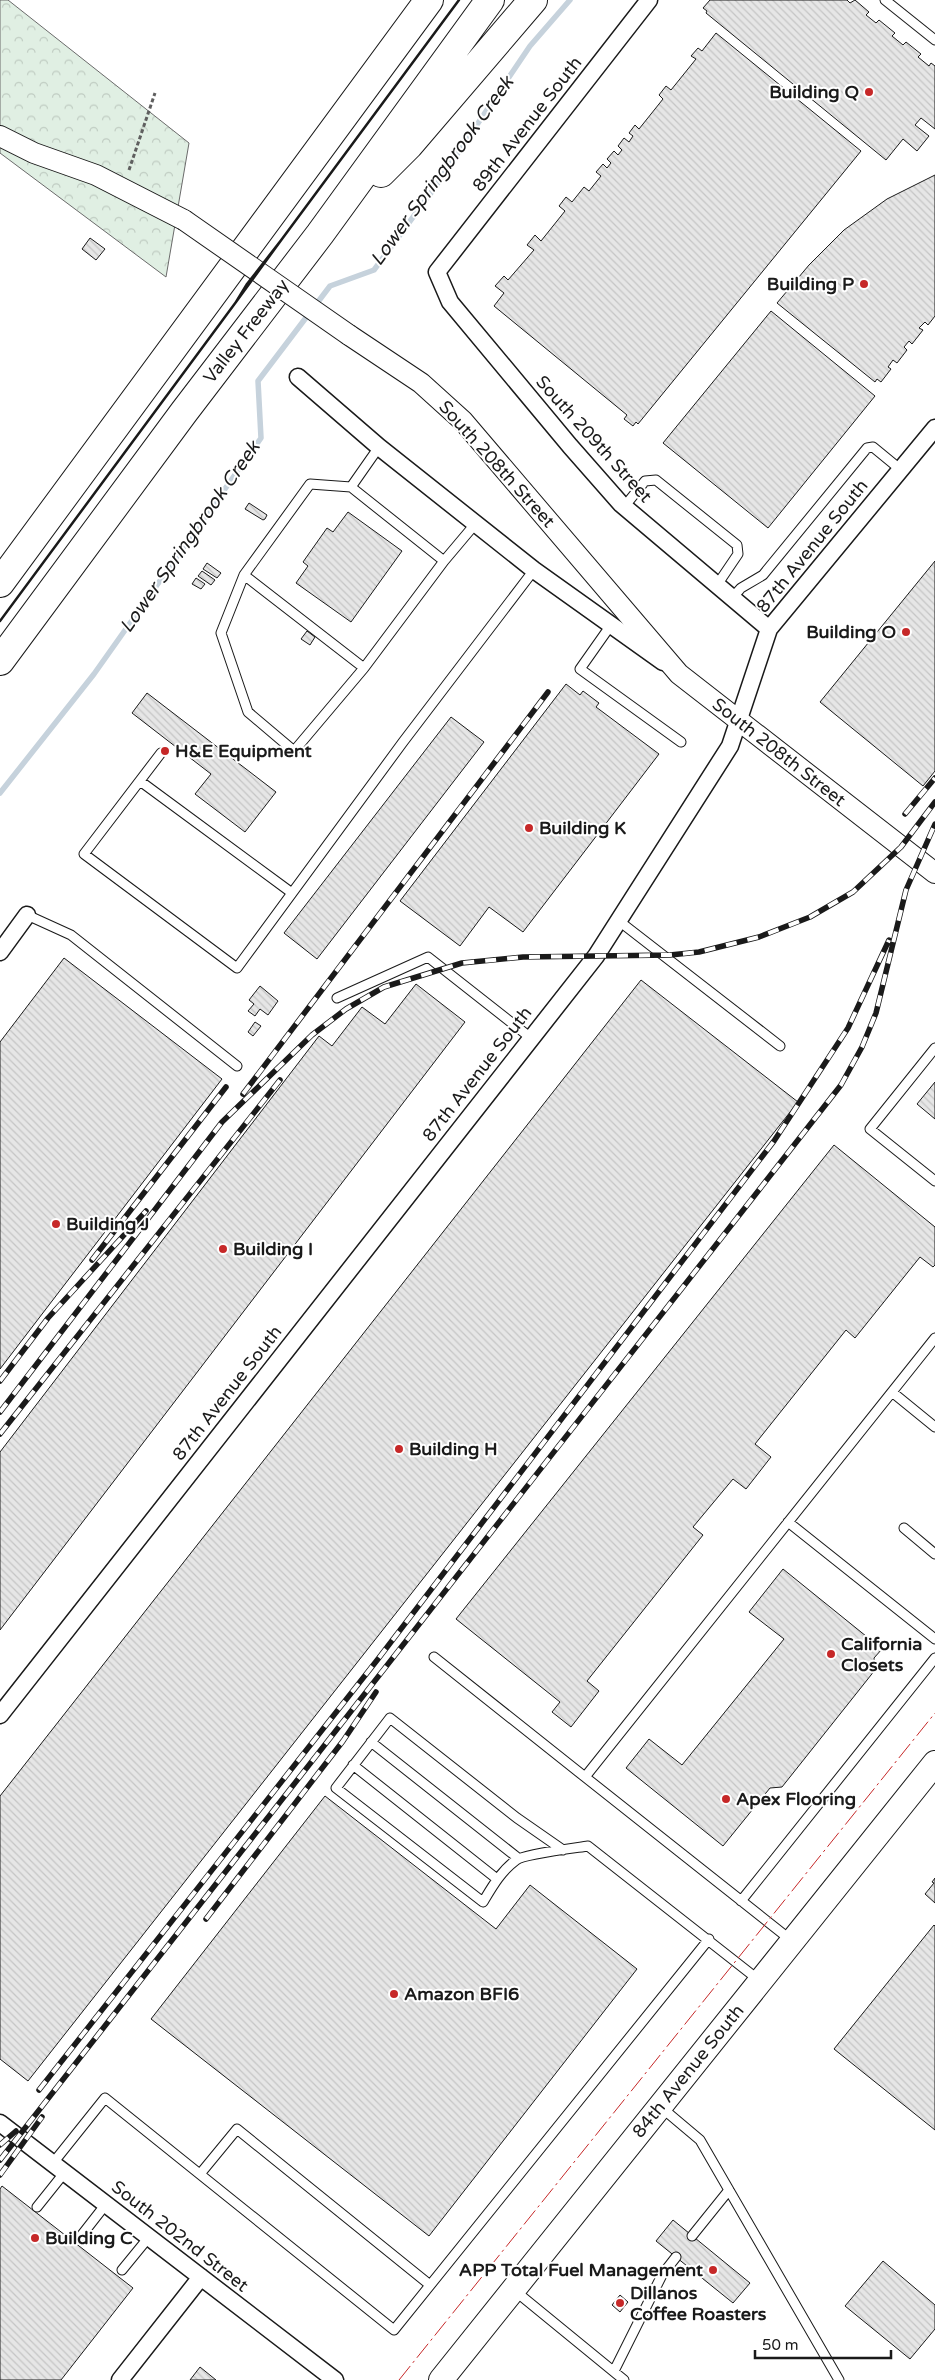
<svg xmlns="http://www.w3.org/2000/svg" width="935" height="2380" font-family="'Varela Round',sans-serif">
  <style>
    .forest { fill: url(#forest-crowns); stroke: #6a6a6a }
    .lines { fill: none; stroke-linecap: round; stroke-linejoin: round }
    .stream { stroke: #c6d2dc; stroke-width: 5.5 }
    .building { fill: url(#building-back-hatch); stroke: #1a1a1a }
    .service-casing { stroke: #1a1a1a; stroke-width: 11 }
    .minor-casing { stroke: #1a1a1a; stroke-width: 19 }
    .tertiary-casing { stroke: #1a1a1a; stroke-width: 22 }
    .secondary-casing { stroke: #1a1a1a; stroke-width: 26 }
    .motorway-casing { stroke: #1a1a1a; stroke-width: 30 }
    .path { stroke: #5f5f5f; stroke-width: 3; stroke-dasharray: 4 2.5; stroke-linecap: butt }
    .service { stroke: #fff; stroke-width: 9 }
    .minor { stroke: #fff; stroke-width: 16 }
    .tertiary { stroke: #fff; stroke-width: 20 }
    .secondary { stroke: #fff; stroke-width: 24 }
    .motorway { stroke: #fff; stroke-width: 28 }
    .rail-casing { stroke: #1a1a1a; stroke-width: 5.5 }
    .rail { stroke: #fff; stroke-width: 4; stroke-dasharray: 11; stroke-linecap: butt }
    .tertiary-bridge-casing { stroke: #1a1a1a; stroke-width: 22; stroke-linecap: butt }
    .tertiary-bridge { stroke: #fff; stroke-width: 20 }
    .wall { stroke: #1a1a1a; stroke-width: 2.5 }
    .power { stroke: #c62828; stroke-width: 1; stroke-dasharray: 18 4 2.5 4; stroke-linecap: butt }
    .poi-dot { fill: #c62828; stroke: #fff; stroke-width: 2 }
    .labels { text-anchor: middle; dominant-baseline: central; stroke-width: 4; stroke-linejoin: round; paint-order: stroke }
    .poi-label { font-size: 18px; font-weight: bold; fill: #1a1a1a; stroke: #fff; text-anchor: start }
    .street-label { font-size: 18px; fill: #1a1a1a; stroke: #fff }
    .water-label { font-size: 19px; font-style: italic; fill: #1a1a1a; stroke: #fff }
  </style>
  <defs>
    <pattern id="forest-crowns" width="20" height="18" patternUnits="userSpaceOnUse" patternTransform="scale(1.25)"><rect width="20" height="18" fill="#e0efe3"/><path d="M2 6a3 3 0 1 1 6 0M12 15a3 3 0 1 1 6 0" fill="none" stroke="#c0ccc2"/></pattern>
    <pattern id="building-back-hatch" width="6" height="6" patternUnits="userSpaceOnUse" patternTransform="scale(1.25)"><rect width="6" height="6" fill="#e6e6e6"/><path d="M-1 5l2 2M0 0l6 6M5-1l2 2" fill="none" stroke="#c5c5c5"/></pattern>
  </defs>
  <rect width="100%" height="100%" fill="#fff"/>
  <path class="forest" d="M0 0H8L189 143 166 277 0 153Z"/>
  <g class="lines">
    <path class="stream" d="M0 793 94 674 261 438 258 381 330 286 374 270 433 190 530 46 570 0"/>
  </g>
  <path class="building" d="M710 0H847L850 3 855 0 869 12 866 15 876 23 879 20 895 33 892 36 903 45 906 42 921 54 918 57 929 66 931 63 935 66V129L921 118 915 125 929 136 917 151 903 139 886 160 706 13 707 11 703 8Z
    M716 33 861 151 638 424 636 422 633 426 624 419 627 415 494 306 504 293 495 286 504 276 508 280 534 250 527 245 535 235 541 241 565 211 559 206 566 197 572 202 584 187 589 191 601 176 596 172 603 164 607 168 611 163 607 159 614 151 618 155 622 150 618 146 624 138 629 142 633 136 629 133 635 125 639 129 663 99 659 95 666 86 671 90 696 59 691 56 698 48 702 51Z
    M935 175V316L928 325 925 322 919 328 923 330 912 344 909 341 904 347 907 350 897 363 893 360 888 367 891 369 881 382 877 379 875 382 777 303 809 265 844 230 887 199Z
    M90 238 105 249 96 260 82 249Z
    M771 311 875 396 768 528 663 443Z
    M249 503 267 515 265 519 263 520 245 509Z
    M348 512 402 551 351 622 296 583 308 566 303 562 327 528 333 532Z
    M935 561V771L923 786 820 702Z
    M207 563 221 573 217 578 203 569Z
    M202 571 215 580 211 585 198 576Z
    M196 578 205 584 201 589 192 584Z
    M307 631 315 637 310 645 301 639Z
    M566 684 580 695 583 691 599 703 596 707 659 754 523 932 489 907 460 946 400 901Z
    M147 693 276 792 245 832 195 794 211 774 132 713Z
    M451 717 484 742 317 959 284 933Z
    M64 958 222 1079 0 1369V1042Z
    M641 980 798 1102 28 2081 0 2059V1796Z
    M416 984 465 1022 0 1630V1452L319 1036 332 1046 362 1007 385 1024Z
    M260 986 278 1001 268 1015 260 1009 255 1016 248 1011 254 1004 249 1000Z
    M255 1022 261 1026 253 1036 248 1032Z
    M935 1082V1119L917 1104Z
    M834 1145 935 1227V1265L933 1267 920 1257 855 1338 846 1330 755 1444 771 1457 746 1489 733 1479 693 1527 703 1535 587 1681 599 1691 571 1727 552 1712 560 1702 456 1619Z
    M783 1569 882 1649 874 1658 875 1670 782 1787 770 1788 723 1846 626 1768 649 1739 682 1765 784 1639 749 1612Z
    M325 1796 496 1929 530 1885 637 1969 429 2236 151 2019Z
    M935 1878V1903L925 1894 934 1883 932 1882Z
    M934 1925 935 1926V2130L834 2049Z
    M2 2186 133 2288 61 2380H0V2189Z
    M673 2220 750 2283 733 2303 656 2241Z
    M883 2261 935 2305V2329L910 2359 845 2306Z
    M620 2295 628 2302 620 2312 612 2305Z
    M200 2367 216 2380H190Z"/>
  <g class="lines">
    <g class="service-casing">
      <path id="service" d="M885 0 935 40
        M379 447 351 487 444 561 476 523
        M351 487 310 484 244 575 364 668 444 561
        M624 507 645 481 656 480 737 545 738 554 717 585
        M244 575 221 633 248 712 294 751 364 668
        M732 598 741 588 763 575 867 448 873 447 901 470
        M611 625 580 669 681 742
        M161 753 84 854 237 968 403 742 534 570
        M140 781 292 893
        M27 915 71 935 237 1066
        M619 921 780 1046
        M337 998 428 957 531 1038
        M935 1048 870 1129 935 1181
        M892 1392 935 1427
        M788 1522 935 1639
        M904 1528 935 1554
        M434 1657 585 1777
        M371 1742 518 1858
        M353 1765 497 1879
        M563 1850 517 1818 390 1718 336 1788 483 1902C492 1887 501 1871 516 1860 524 1854 575 1848 588 1846L760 1981
        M741 1901 935 1658
        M792 1941 585 1777 935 1338
        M662 2108 700 2140 839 2380
        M53 2163 105 2098 394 2330 709 1939
        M200 2174 237 2129 430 2285
        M37 2207 65 2172
        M81 2236 106 2204
        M692 2236 729 2190
        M122 2270 149 2237
        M514 2290 624 2380
        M614 2371 662 2275 676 2257"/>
    </g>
    <g class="minor-casing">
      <path id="minor" d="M649 0 437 272 450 302 570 446 621 504 769 629
        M298 377 379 447 534 570 663 662
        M0 952 27 915
        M0 1715 596 956 730 746 769 629 935 428
        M0 2123 335 2380
        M120 2380 201 2277"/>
    </g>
    <g class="tertiary-casing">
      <path id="tertiary" d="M0 136 34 153 96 175 184 220
        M349 335 421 383 463 421 679 674 935 873"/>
    </g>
    <g class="secondary-casing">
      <path id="secondary" d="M441 2380 935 1763"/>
    </g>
    <g class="motorway-casing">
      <path id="motorway" d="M381 173 409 145 533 0
        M0 583 429 0
        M0 661 184 412 320 234 490 0"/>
    </g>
    <path class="path" d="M129 170 155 93"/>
    <use href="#service" class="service"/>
    <use href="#minor" class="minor"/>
    <use href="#tertiary" class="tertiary"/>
    <use href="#secondary" class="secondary"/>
    <use href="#motorway" class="motorway"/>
    <g class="rail-casing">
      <path id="rail" d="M905 814 935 778
        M243 1094 548 692
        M92 1260 226 1087
        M0 1381 48 1318 146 1211
        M0 1412 222 1122 312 1035 346 1009 384 987 462 963 523 957 670 955 699 952 759 937 810 917 853 892 901 847 935 802
        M0 1434 280 1080
        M206 1919 343 1741 376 1692
        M39 2090 378 1659 774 1141 848 1028 889 940
        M0 2145 16 2131
        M0 2160 841 1085 862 1047 876 1013 906 890 935 824
        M0 2175 42 2117"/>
    </g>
    <use href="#rail" class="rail"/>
    <g class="tertiary-bridge-casing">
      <path id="tertiary-bridge" d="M184 220 349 335"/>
    </g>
    <use href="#tertiary-bridge" class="tertiary-bridge"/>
    <path class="wall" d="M282 239 459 0
      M282 239 236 302 247 284Z
      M0 621 236 302"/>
    <path class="power" d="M399 2380 935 1713"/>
  </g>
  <g class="poi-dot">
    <circle cx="869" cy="92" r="5"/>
    <circle cx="864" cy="284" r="5"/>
    <circle cx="906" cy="632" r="5"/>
    <circle cx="165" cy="751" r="5"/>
    <circle cx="529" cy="828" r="5"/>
    <circle cx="56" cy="1224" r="5"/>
    <circle cx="223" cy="1249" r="5"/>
    <circle cx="399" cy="1449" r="5"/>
    <circle cx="831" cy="1654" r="5"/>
    <circle cx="726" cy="1799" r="5"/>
    <circle cx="394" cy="1994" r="5"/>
    <circle cx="35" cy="2238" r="5"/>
    <circle cx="713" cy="2270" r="5"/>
    <circle cx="620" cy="2303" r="5"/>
  </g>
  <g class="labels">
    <g class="poi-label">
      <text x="859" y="92" text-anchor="end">Building Q</text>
      <text x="854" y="284" text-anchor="end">Building P</text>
      <text x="896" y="632" text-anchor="end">Building O</text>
      <text x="175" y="751">H&amp;E Equipment</text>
      <text x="539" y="828">Building K</text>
      <text x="66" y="1224">Building J</text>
      <text x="233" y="1249">Building I</text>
      <text x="409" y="1449">Building H</text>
      <text x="841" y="1644">California<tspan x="841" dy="21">Closets</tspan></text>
      <text x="736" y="1799">Apex Flooring</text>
      <text x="404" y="1994">Amazon BFI6</text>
      <text x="45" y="2238">Building C</text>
      <text x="703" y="2270" text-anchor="end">APP Total Fuel Management</text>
      <text x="630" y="2293">Dillanos<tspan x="630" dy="21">Coffee Roasters</tspan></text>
    </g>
    <g class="street-label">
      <text transform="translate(527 124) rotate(-52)">89th Avenue South</text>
      <text transform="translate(246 331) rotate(-52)">Valley Freeway</text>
      <text transform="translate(594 439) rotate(48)">South 209th Street</text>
      <text transform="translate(497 464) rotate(48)">South 208th Street</text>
      <text transform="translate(812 546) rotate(-51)">87th Avenue South</text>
      <text transform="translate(779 752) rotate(38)">South 208th Street</text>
      <text transform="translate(477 1074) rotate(-52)">87th Avenue South</text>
      <text transform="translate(227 1393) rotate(-52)">87th Avenue South</text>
      <text transform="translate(688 2071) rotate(-51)">84th Avenue South</text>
      <text transform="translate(180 2236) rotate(38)">South 202nd Street</text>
    </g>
    <g class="water-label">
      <text transform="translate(442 171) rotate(-54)">Lower Springbrook Creek</text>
      <text transform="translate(190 537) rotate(-55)">Lower Springbrook Creek</text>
    </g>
  </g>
  <path d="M755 2350v8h136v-8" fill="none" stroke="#1a1a1a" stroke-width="2.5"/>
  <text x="762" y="2350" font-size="15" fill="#1a1a1a" stroke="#ffffff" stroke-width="4" paint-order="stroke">50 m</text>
</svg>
